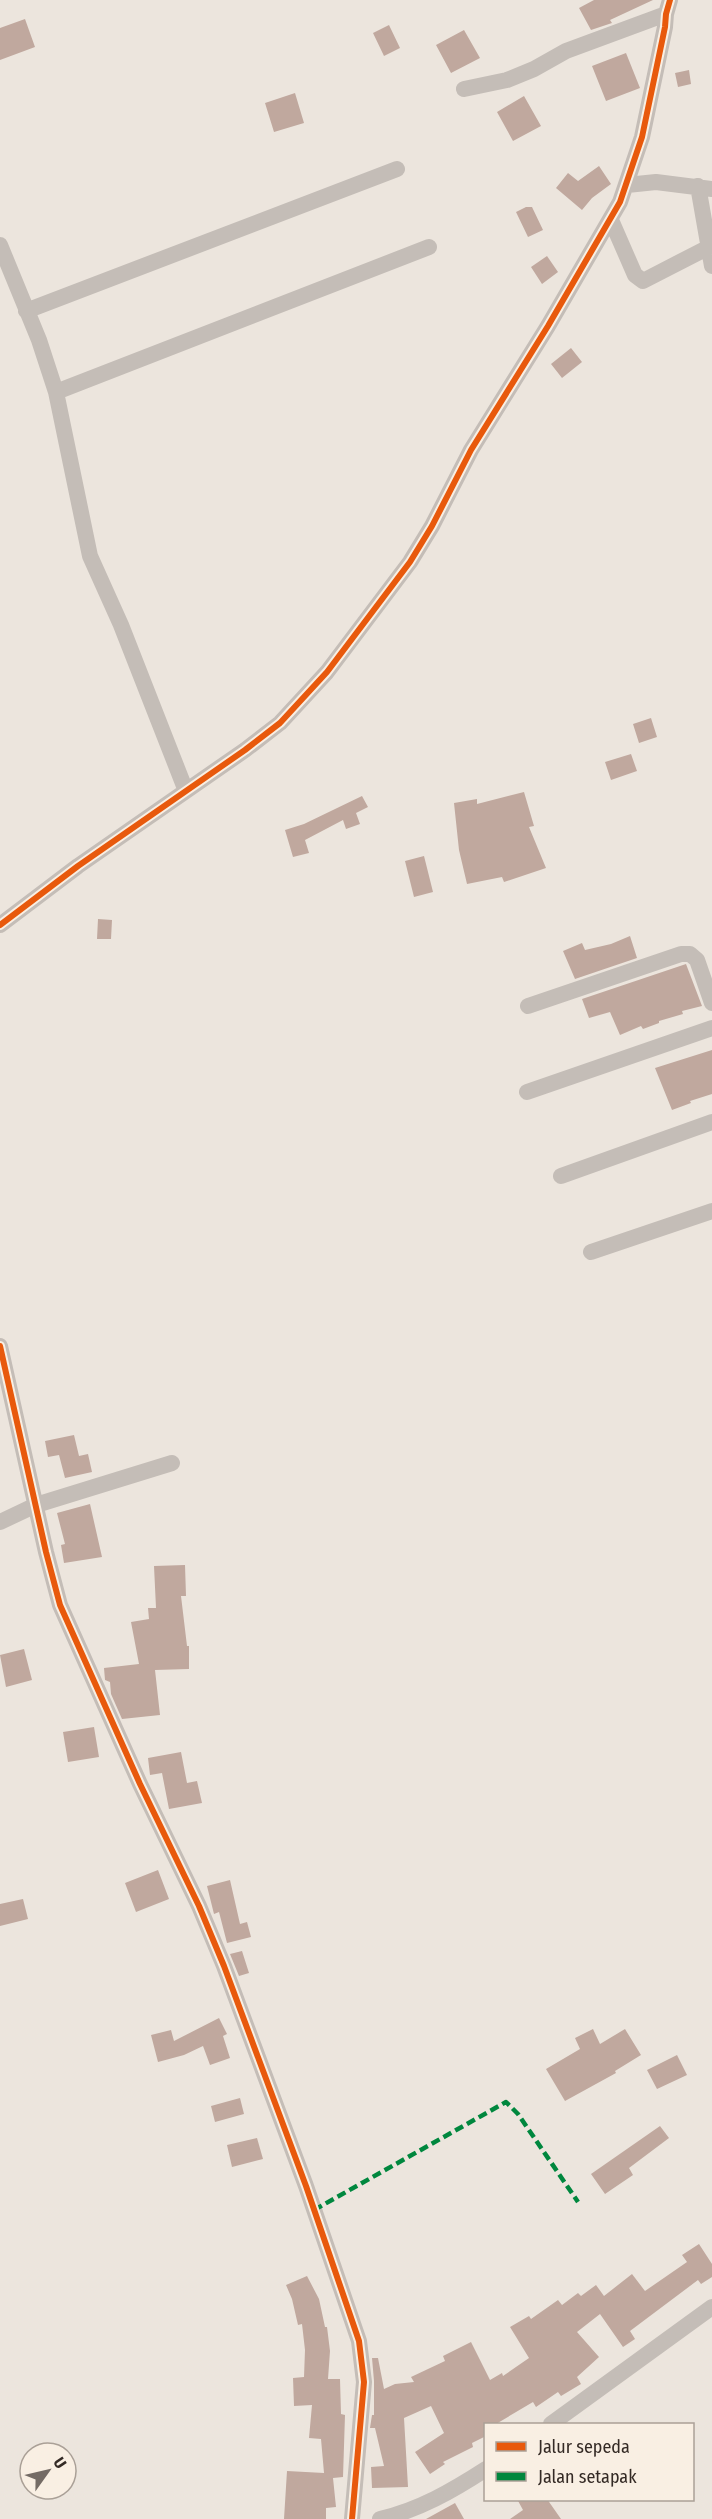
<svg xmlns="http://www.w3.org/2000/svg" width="712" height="2519" font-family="'Fira Sans Condensed',sans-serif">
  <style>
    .building { fill: #c0a89e }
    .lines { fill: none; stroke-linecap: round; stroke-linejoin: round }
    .minor { stroke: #c4bdb7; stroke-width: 16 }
    .quiet { stroke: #00873e; stroke-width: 4.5; stroke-dasharray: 9 4.5; stroke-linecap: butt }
    .cycleway-casing { stroke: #f9efe3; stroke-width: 10 }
    .cycleway { stroke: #e8590c; stroke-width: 6 }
  </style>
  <rect width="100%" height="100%" fill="#ece5dd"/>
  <path class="building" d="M594 0H653L610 20 612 23 591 30 579 8Z
    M25 19 35 47 0 60V28Z
    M389 25 400 48 384 56 373 33Z
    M464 30 480 58 451 73 436 45Z
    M626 53 640 88 606 101 592 66Z
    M689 70 691 84 678 87 675 73Z
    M295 93 304 123 274 132 265 103Z
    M524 96 541 126 513 141 497 112Z
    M599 166 611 184 592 198 582 210 556 188 568 173 578 181Z
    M526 207H532L543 230 528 237 516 212Z
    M547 256 558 272 542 284 531 267Z
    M571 348 582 362 562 378 551 364Z
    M651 718 657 737 639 743 633 724Z
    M631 754 637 771 611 780 605 762Z
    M524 792 534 826 529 827 546 868 504 882 502 877 467 884 459 850 454 803 477 799V804Z
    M362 796 368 807 356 813 360 824 346 829 343 820 305 840 309 853 293 857 285 830 304 824Z
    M424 856 433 892 414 897 405 861Z
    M98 919 112 920 111 939H97Z
    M630 936 637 958 575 979 563 951 582 943 585 950 611 944Z
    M686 964 702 1006 682 1011 683 1014 659 1021V1023L643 1029 641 1026 620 1035 610 1012 589 1018 582 999Z
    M712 1050V1094L690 1101 691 1103 672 1110 655 1068Z
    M74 1435 79 1456 88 1454 92 1472 65 1478 59 1455 48 1457 45 1441Z
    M90 1504 102 1557 64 1563 61 1545 65 1544 57 1513Z
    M185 1565 186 1596H181L187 1646H189V1669L155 1670 160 1715 122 1719 111 1694 110 1682 105 1680 104 1668 139 1664 131 1622 149 1619 148 1608H156L154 1566Z
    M24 1649 32 1680 6 1687 0 1655Z
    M94 1727 99 1757 68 1762 63 1732Z
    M181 1752 187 1783 197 1781 202 1803 169 1809 162 1773 150 1775 148 1758Z
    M158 1870 169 1899 136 1912 125 1883Z
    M230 1880 240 1924 247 1922 251 1937 227 1943 219 1912 214 1914 207 1886Z
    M23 1899 28 1919 0 1926V1904Z
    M242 1951 249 1973 239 1976 230 1954Z
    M219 2018 227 2034 223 2036 230 2058 210 2065 203 2046 184 2055 158 2062 151 2035 171 2030 174 2041Z
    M593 2029 600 2044 625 2029 641 2055 615 2071 616 2073 565 2101 546 2069 580 2049 575 2038Z
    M677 2055 687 2075 657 2089 647 2070Z
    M240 2098 244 2114 215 2122 211 2106Z
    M660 2126 669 2138 629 2168 633 2175 605 2194 591 2174Z
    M257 2138 263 2159 232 2167 227 2145Z
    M699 2244 712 2264V2277L701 2284 698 2280 630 2331 635 2339 623 2347 600 2314 577 2332 599 2357 577 2377 581 2384 561 2396 558 2392 536 2407 533 2402 496 2424H486V2436L472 2443 473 2447 443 2462 445 2464 430 2474 415 2452 444 2433 431 2406 404 2418 408 2487 372 2488 371 2467 384 2466 375 2428H370L372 2415H374V2381L372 2358H378L384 2389 395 2384 414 2382 411 2377 445 2361 443 2356 471 2342 490 2380 502 2373 503 2376 529 2358 510 2327 529 2316 531 2319 558 2300 562 2305 578 2293 581 2296 596 2285 604 2296 632 2274 645 2291 687 2262 682 2255Z
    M307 2276 319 2299 325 2327H327L330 2351 328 2379H340L341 2414 345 2415 343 2477 333 2478 336 2507 326 2508V2519H284L287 2471 324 2473 321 2439 309 2438 312 2405 294 2406 293 2378 304 2377 305 2350 302 2324 298 2325 292 2299 286 2285Z
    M517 2499H547L561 2519H510L523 2510Z
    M455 2503 464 2519H426Z"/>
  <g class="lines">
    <path class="minor" d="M464 89 507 80 534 69 566 51 666 14
      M627 185 656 182 712 189
      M698 186 712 266
      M611 220 635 275 643 281 709 247
      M0 245 39 340 56 392 90 556 121 625 186 791
      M26 311 397 169
      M56 392 429 247
      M0 925 78 866 245 750 280 723 327 672 410 562 432 526 471 450 548 326 620 202 642 137 665 27 666 14 670 0
      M528 1006 681 954H690L697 960 712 1003
      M527 1092 712 1028
      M561 1176 712 1122
      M591 1252 712 1211
      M0 1346 46 1552 60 1605 140 1784 199 1906 224 1966 306 2186 359 2341 364 2382 352 2519
      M0 1522 36 1505 172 1463
      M551 2424 712 2307
      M380 2519C419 2510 452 2491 486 2469"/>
    <path class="quiet" d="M314 2210 506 2102 518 2114 578 2202"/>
    <g class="cycleway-casing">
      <path id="cycleway" d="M0 925 78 866 245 750 280 723 327 672 410 562 432 526 471 450 548 326 620 202 642 137 665 27 666 14 670 0
        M0 1346 46 1552 60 1605 140 1784 199 1906 224 1966 306 2186 359 2341 364 2382 352 2519"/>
    </g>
    <use href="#cycleway" class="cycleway"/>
  </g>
  <rect x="484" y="2423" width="210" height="78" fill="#f9efe3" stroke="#aaa097" stroke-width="1.5"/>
  <rect x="496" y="2442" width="30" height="9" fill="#e8590c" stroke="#aaa097" stroke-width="1.5"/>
  <text x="538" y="2453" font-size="18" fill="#342a25">Jalur sepeda</text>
  <rect x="496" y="2472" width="30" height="9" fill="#00873e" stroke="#aaa097" stroke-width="1.5"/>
  <text x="538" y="2483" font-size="18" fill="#342a25">Jalan setapak</text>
  <g transform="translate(48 2471) rotate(56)"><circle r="28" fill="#f9efe3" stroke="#aaa097" stroke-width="1.5"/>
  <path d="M0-4.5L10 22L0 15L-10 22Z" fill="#746b65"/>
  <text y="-9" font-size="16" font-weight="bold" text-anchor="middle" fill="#342a25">U</text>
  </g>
</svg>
